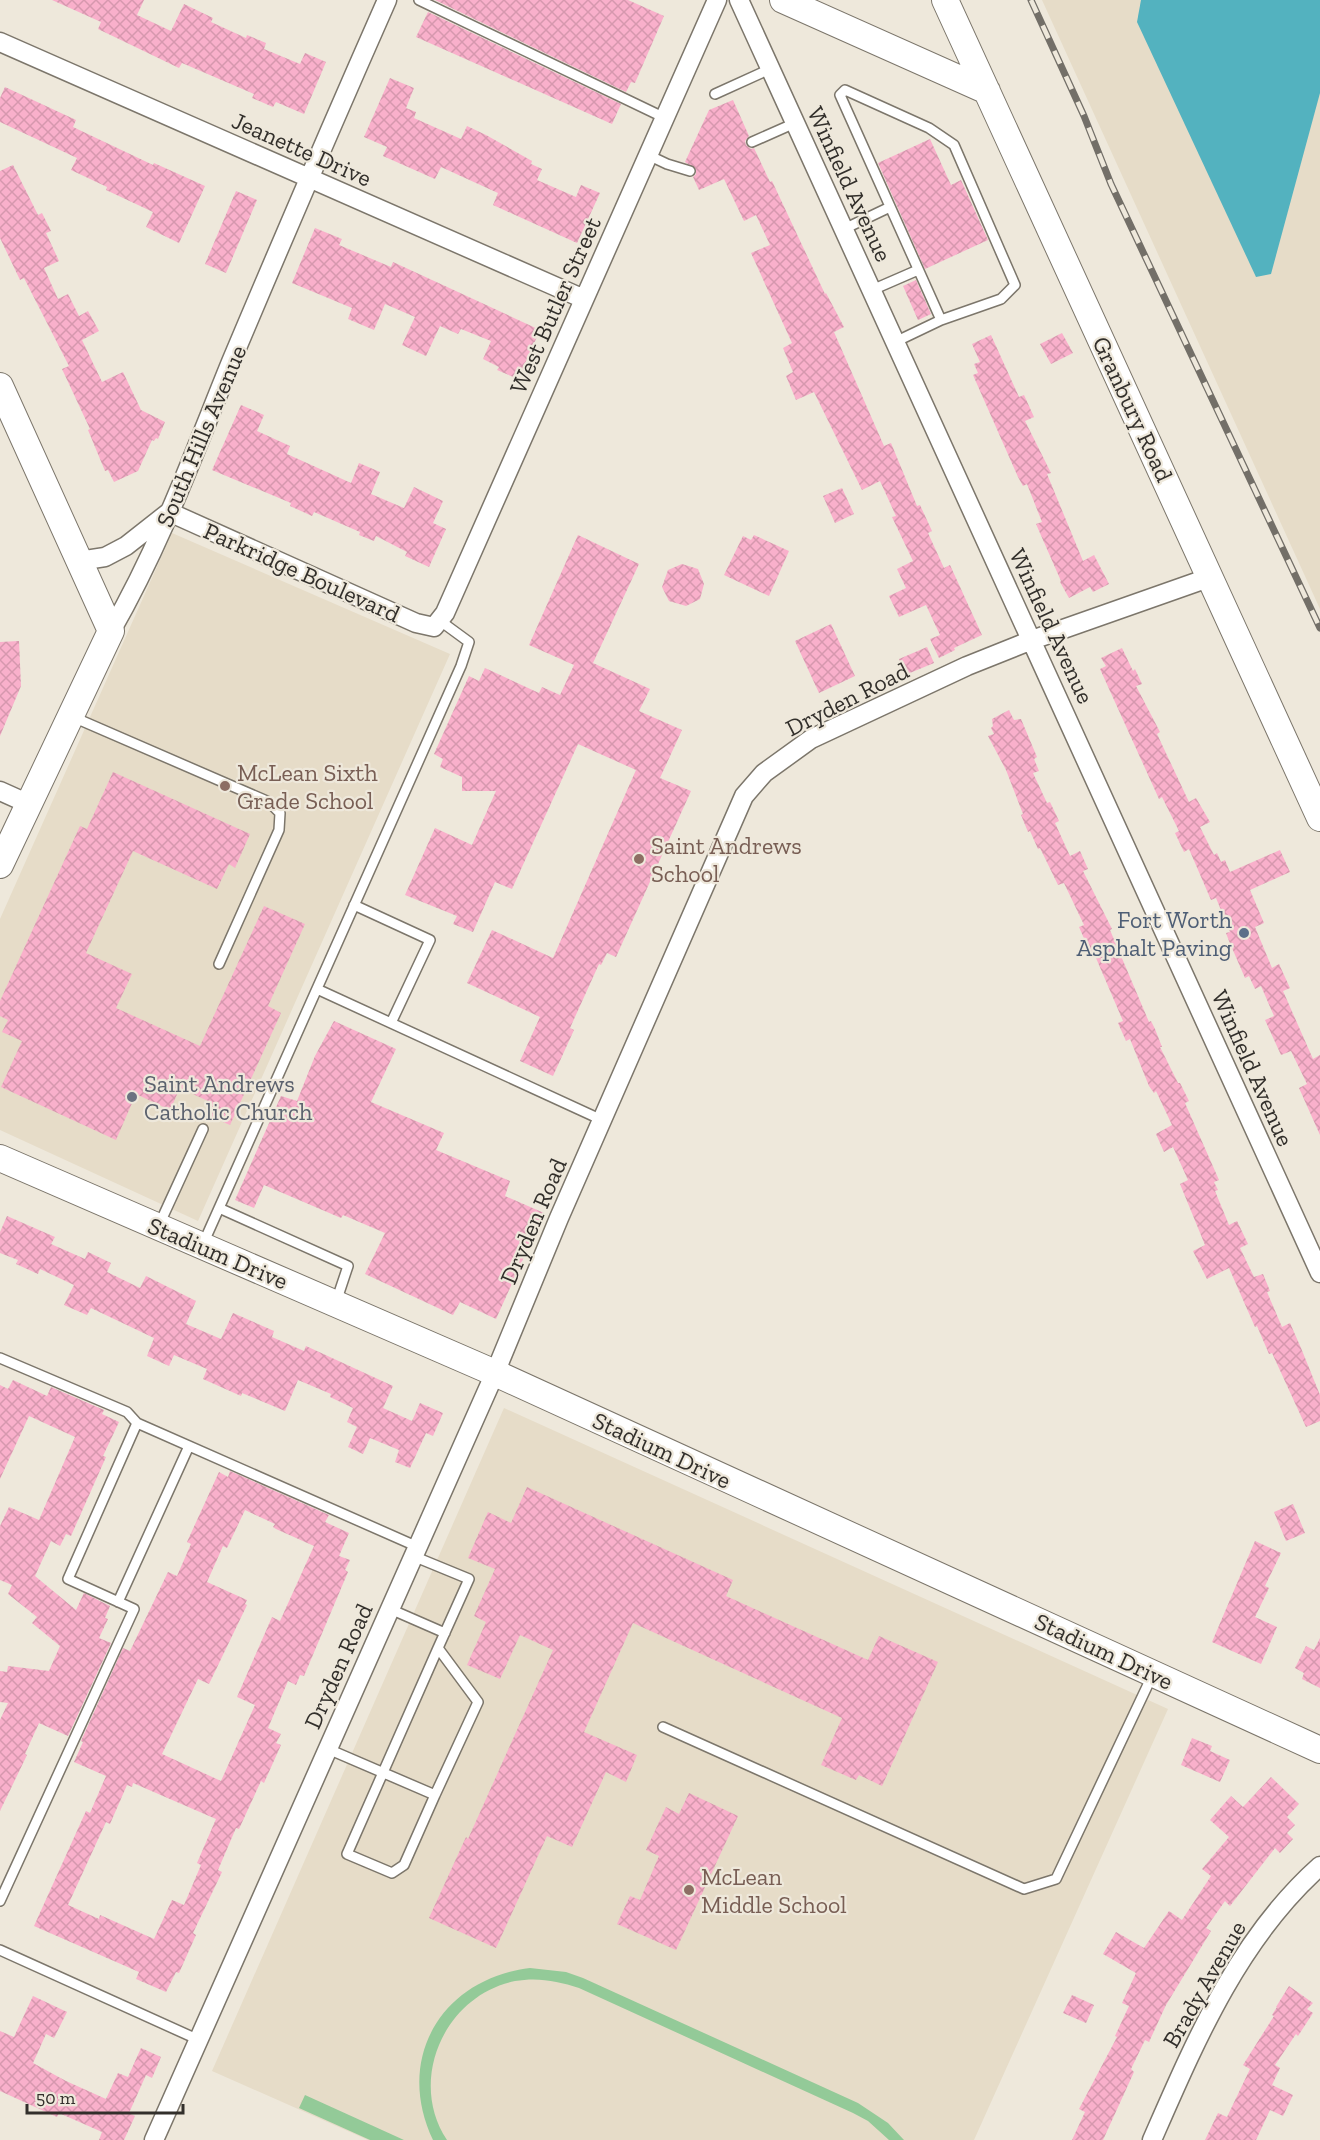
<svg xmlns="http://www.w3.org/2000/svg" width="1320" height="2140" font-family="'Zilla Slab',serif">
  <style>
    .built { fill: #e6dcc8 }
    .pitch { fill: #93ca98 }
    .water { fill: #53b2bf }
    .building { fill: url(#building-cross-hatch); fill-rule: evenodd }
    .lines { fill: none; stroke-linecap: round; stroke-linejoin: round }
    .lane-casing { stroke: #7c766b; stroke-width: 12 }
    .street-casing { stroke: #7c766b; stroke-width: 21 }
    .secondary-casing { stroke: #7c766b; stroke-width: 28 }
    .lane { stroke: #fff; stroke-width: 9 }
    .street { stroke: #fff; stroke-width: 18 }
    .secondary { stroke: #fff; stroke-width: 26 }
    .rail-casing { stroke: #736f68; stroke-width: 7 }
    .rail { stroke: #eee8db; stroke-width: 4.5; stroke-dasharray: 14; stroke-linecap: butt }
    .education-dot { fill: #8d6e63; stroke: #eee8db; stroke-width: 2 }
    .service-dot { fill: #5c6f8a; stroke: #eee8db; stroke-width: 2 }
    .worship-dot { fill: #6b7280; stroke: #eee8db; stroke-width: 2 }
    .labels { text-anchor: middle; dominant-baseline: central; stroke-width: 4.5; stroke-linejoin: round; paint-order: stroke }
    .street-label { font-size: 24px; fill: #322f2b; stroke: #eee8db }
    .education-label { font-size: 24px; fill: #785e54; stroke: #eee8db; text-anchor: start }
    .service-label { font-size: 24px; fill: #4e5e75; stroke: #eee8db; text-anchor: end }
    .worship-label { font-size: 24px; fill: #5b616d; stroke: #eee8db; text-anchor: start }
  </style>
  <defs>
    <pattern id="building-cross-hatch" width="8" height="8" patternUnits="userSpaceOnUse" patternTransform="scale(1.5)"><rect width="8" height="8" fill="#f9b0cb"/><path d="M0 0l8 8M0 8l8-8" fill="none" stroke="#d698ae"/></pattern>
  </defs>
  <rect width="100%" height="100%" fill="#eee8db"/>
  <path class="built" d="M1042 0H1320V609Z
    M172 533 450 654 198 1221 0 1130V919Z
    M504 1408 1168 1709 974 2140H368L212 2071Z"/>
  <path class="pitch" d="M530 1968 566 1972 583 1978 858 2103 888 2123 904 2140H889L868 2121 853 2113 579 1988C558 1981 538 1977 515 1981 445 1995 407 2080 447 2140H433C394 2058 442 1979 530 1968Z
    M305 2095 404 2140H370L299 2108Z"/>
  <path class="water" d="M1141 0H1320V93L1271 274 1256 277 1137 22Z"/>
  <path class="building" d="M52 0H144L137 15 171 31 184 4 213 18 211 22 246 38 247 35 266 43 264 49 300 64 305 53 326 62 304 114 276 102 273 107 252 98 254 94 182 63 179 68 98 29 101 22Z
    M435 0H628L664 16 635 83 631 82 626 92Z
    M428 12 621 104 612 124 416 37Z
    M390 78 414 88 406 108 416 112 414 118 461 139 467 126 486 135 532 161 531 164 542 169 537 180 576 197 581 185 600 193 577 243 493 205 498 193 476 183 441 167 435 179 383 156 387 147 364 137Z
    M5 87 76 120 73 127 153 165 154 163 205 186 179 243 146 227 153 212 106 190 107 187 71 170 77 158 0 122V98Z
    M733 100 749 136 745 141 746 145 751 149 754 148 770 182 772 181 825 294 826 293 844 327 834 332 884 446 891 443 917 506 920 505 932 531 928 533 944 568 950 565 982 635 954 648 955 650 939 658 930 639 940 635 926 605 899 617 889 596 906 588 897 569 913 561 892 517 896 516 880 481 862 490 814 392 796 400 786 376 793 372 783 348 792 343 751 253 770 245 756 215 744 221 724 179 699 190 693 177 696 174V169L685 162 709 110Z
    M930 139 951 185 961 180 988 240 925 269 878 163Z
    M13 165 38 215 42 213 51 231 46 233 59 261 44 268 58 299 68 294 79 316 88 311 99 331 82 340 102 382 123 372 141 410 165 422 158 439 156 438 154 441 152 440 138 471 114 482 108 470 105 471 88 430 90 429 62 369 69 366 24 278 20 280 0 238V171Z
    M236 191 257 200 226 273 205 264Z
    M315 228 342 239 339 245 391 267 393 262 540 330 518 379 497 370 499 367 483 359 491 341 461 329 458 334 440 326 426 356 402 345 415 317 385 304 374 330 348 319 352 308 292 283Z
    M916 280 931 314 918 320 903 286Z
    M1062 333 1073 353 1051 364 1040 344Z
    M991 335 1019 397 1024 395 1034 417 1025 421 1051 473 1047 474 1083 561 1094 555 1109 584 1093 592 1090 587 1069 598 1060 582 1061 581 1036 524 1042 522 1027 484 1023 486 1018 477 973 375 978 373 974 364 980 362 972 344Z
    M241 405 264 415 257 431 290 446 287 454 351 483 359 463 380 472 371 494 404 508 414 487 443 501 433 523 446 529 429 567 405 556 407 552 376 536 374 541 359 535 360 532 314 512 312 516 290 506 291 503 212 470Z
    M842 488 854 514 835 523 823 496Z
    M578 535 639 564 593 663 650 689 639 711 682 730 660 778 691 791 616 957 607 953 601 965 599 964 570 1028 574 1030 553 1076 520 1061 540 1017 467 983 492 930 553 958 636 770 578 744 512 889 495 882 473 932 453 924 457 916 405 895 435 828 472 845 496 791H462V777L440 767 443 759 434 754 469 676 479 681 485 668 539 693 542 687 560 695 574 665 529 645Z
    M754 535 789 551 769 596 724 575 743 536 751 540Z
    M682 564 698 569 704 584 700 599 686 606 669 601 662 587 668 570Z
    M831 624 855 676 819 693 795 641Z
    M19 641 21 686 0 736V642Z
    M927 647 934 663 905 675 899 659Z
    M1122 648 1133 671 1135 669 1142 684 1136 686 1160 732 1157 734 1189 802 1196 798 1210 822 1200 827 1214 855 1217 853 1221 862 1225 860 1230 872 1280 850 1290 872 1250 890 1264 923 1255 927 1272 968 1279 964 1290 988 1283 991 1313 1059 1320 1055V1135L1299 1088 1307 1084 1291 1051 1281 1055 1265 1020 1274 1016 1261 986 1255 989 1249 976 1245 978 1229 941 1226 933 1230 932 1216 898 1211 900 1189 849 1184 852 1175 833 1179 831 1162 797 1159 799 1100 669 1106 666 1101 658Z
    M1009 710 1014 720 1021 719 1037 757 1034 759 1039 771 1033 773 1047 803 1050 802 1059 821 1055 823 1070 856 1080 851 1088 869 1083 871 1112 929 1110 930 1149 1022 1151 1021 1155 1029 1162 1047H1160L1178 1083H1180L1189 1101 1185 1103 1219 1180 1214 1182 1218 1190 1215 1191 1229 1225 1237 1221 1248 1244 1240 1248 1254 1277 1263 1274 1270 1291 1267 1292 1282 1327 1290 1323 1301 1348 1320 1395V1421L1306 1427 1272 1353 1269 1354 1257 1326 1255 1327 1229 1268 1207 1279 1193 1251 1205 1245 1180 1184 1188 1180 1173 1147 1164 1152 1156 1134 1172 1125 1156 1091 1154 1093 1149 1086 1130 1039 1126 1041 1118 1023 1123 1021 1093 951 1090 952 1079 927 1084 925 1064 883 1058 885 1040 848 1038 849 1030 831 1028 832 1021 815 1023 814 1006 770 988 736 994 734 991 728 993 726 992 719Z
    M113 772 250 834 235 868 229 864 217 889 133 851 86 953 132 974 116 1008 200 1046 264 906 305 924 268 1006 281 1013 230 1125 204 1114 210 1102 180 1088 170 1110 136 1094 116 1140 1 1087 22 1041 2 1032 8 1020 0 1016V1001L80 826 87 829Z
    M334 1021 396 1049 371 1102 444 1133 436 1150 510 1181 505 1196 544 1213 496 1319 460 1302 453 1315 365 1274 385 1233 343 1215 341 1218 264 1185 254 1208 235 1200 281 1096 297 1101 315 1056Z
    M7 1216 55 1237 51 1244 85 1259 88 1252 111 1263 107 1272 140 1288 146 1276 196 1301 186 1324 221 1339 233 1313 274 1331 272 1337 304 1351 306 1346 393 1386 383 1408 412 1421 420 1403 443 1413 433 1436 426 1433 410 1468 395 1462 399 1450 370 1438 363 1454 348 1447 357 1427 347 1422 353 1408 330 1397 331 1394 298 1380 285 1411 242 1393 241 1396 203 1379 207 1369 174 1355 169 1366 147 1356 154 1338 91 1308 87 1315 64 1305 74 1285 40 1269 38 1274 16 1264 18 1260 0 1253V1232Z
    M13 1380 47 1396 51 1387 104 1410 102 1414 119 1422 103 1456 106 1457 71 1536 66 1534 60 1546 51 1541 35 1576 76 1610 84 1593 110 1606 105 1618 108 1619 99 1638 111 1643 68 1736 39 1723 25 1754 27 1755 0 1811V1720L8 1703 0 1702V1671L7 1672 8 1666 49 1671 60 1646 32 1623 37 1617 8 1594 12 1585 0 1580V1526L9 1507 39 1520 75 1437 29 1416 0 1479V1385L8 1389Z
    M230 1471 329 1515 325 1522 349 1533 339 1556 350 1560 345 1570 348 1572 304 1676 300 1675 296 1685 288 1681 268 1728 281 1734 276 1743 281 1745 264 1783 261 1781 239 1829 236 1828 218 1870 222 1872 193 1933 196 1935 179 1973 176 1972 166 1992 136 1979 139 1972 34 1926 86 1811 90 1813 106 1776 74 1762 83 1742 81 1741 123 1648 130 1651 168 1572 177 1576 191 1544 187 1542 219 1472 228 1477ZM245 1510 275 1524 273 1527 276 1529 314 1546 280 1621 272 1617 237 1697 255 1705 221 1781 162 1754 198 1679 209 1684 247 1605 245 1604 247 1600 207 1582 223 1546 227 1548ZM133 1783 216 1819 197 1863 201 1865 184 1905 172 1900 154 1939 100 1915 99 1919 68 1905 106 1822 110 1824 127 1785 132 1787Z
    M527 1487 733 1580 726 1596 868 1660 879 1636 938 1662 882 1786 859 1775 856 1780 821 1765 842 1718 633 1623 584 1732 637 1755 626 1782 606 1772 572 1847 547 1836 496 1948 429 1918 466 1837 468 1839 553 1650 520 1635 500 1679 467 1665 486 1622 474 1616 495 1569 468 1558 488 1512 511 1523Z
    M1293 1504 1305 1533 1286 1541 1274 1512Z
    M1255 1541 1281 1553 1265 1586 1269 1588 1255 1617 1277 1627 1261 1664 1212 1642Z
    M1320 1638V1688L1302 1679 1304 1673 1295 1668 1306 1646 1314 1650Z
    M1192 1738 1212 1746 1210 1751 1230 1760 1220 1782 1181 1765Z
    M1271 1777 1299 1804 1287 1817 1295 1825 1287 1833 1293 1839 1280 1853 1275 1848 1230 1906 1225 1901 1206 1928 1211 1931 1166 2005 1149 2042 1145 2040 1131 2069 1134 2072 1103 2140H1072L1085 2112 1079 2109 1117 2037 1115 2036 1129 2006 1122 2003 1136 1973 1103 1954 1116 1932 1144 1948 1169 1911 1182 1920 1211 1876 1202 1869 1229 1837 1210 1820 1231 1796 1243 1807Z
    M689 1793 738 1816 676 1950 617 1924 630 1896 640 1900 659 1856 646 1850 666 1807 679 1814Z
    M1289 1986 1313 2003 1307 2009 1313 2013 1298 2036 1296 2034 1275 2065 1280 2068 1272 2085 1293 2095 1283 2116 1270 2110 1256 2140H1205L1218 2113 1227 2117 1250 2069 1243 2065 1274 2016 1272 2015 1277 2007H1276Z
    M1072 1995 1094 2005 1086 2023 1063 2013Z
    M33 1996 67 2012 54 2038 46 2034 33 2063 66 2081 106 2099 118 2073 128 2077 141 2048 161 2057 152 2078 146 2075 129 2113 135 2116 124 2140H99L102 2132 59 2113 57 2117 0 2091V2031L14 2037Z"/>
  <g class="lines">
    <g class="lane-casing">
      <path id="lane" d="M419 0 665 118
        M715 94 770 69
        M752 142 795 123
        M648 155 667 164 690 171
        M844 229 890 207
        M872 290 918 270
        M895 342 941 320 1001 299 1015 285 954 145 929 128 845 90 840 95 941 320
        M73 717 269 802 280 813 279 830 219 964
        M354 905 430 940 391 1023
        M317 989 602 1120
        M219 1208 348 1266 336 1302
        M159 1225 203 1129
        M203 1244 461 666 469 642 439 620
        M0 1358 127 1412 137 1423
        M413 1556 469 1579 438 1648
        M118 1602 189 1446
        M390 1609 445 1633
        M663 1727 1024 1889 1056 1879 1152 1676
        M328 1749 435 1795 478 1702 438 1648 347 1854 392 1873 404 1865 435 1795
        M0 1901 134 1609 68 1579 137 1423 418 1547
        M0 1950 199 2040"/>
    </g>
    <g class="street-casing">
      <path id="street" d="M739 0 1320 1273
        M0 42 584 299
        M169 512 416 623 434 627 445 613 717 0
        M79 561 105 557 126 546 168 513
        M111 631C160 546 194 453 231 362 282 241 334 120 387 0
        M0 791 29 804
        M154 2140 495 1373 559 1218 744 796 764 773 811 739 967 666 1032 640 1211 577
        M1152 2140C1195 2042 1238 1939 1320 1866"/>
    </g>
    <g class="secondary-casing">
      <path id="secondary" d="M783 0 987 91
        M945 0 1320 818
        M0 386 111 631 0 865
        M0 1158 495 1373 1320 1750"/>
    </g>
    <use href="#lane" class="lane"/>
    <use href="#street" class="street"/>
    <use href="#secondary" class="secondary"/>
    <g class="rail-casing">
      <path id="rail" d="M1031 0 1084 116 1111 184 1320 628"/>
    </g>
    <use href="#rail" class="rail"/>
  </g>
  <g class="education-dot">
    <circle cx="225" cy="786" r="6"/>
    <circle cx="639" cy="859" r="6"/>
    <circle cx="689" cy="1890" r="6"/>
  </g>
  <circle class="service-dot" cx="1244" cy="933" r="6"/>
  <circle class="worship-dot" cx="132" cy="1097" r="6"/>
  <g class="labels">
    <g class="street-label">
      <text transform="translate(302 149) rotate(24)">Jeanette Drive</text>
      <text transform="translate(850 184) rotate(65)">Winfield Avenue</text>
      <text transform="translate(555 305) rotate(-66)">West Butler Street</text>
      <text transform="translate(1133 409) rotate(65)">Granbury Road</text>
      <text transform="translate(201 436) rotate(-67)">South Hills Avenue</text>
      <text transform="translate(302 572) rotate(24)">Parkridge Boulevard</text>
      <text transform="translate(1052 626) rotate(65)">Winfield Avenue</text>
      <text transform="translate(847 699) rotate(-27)">Dryden Road</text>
      <text transform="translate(1253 1068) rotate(66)">Winfield Avenue</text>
      <text transform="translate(533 1221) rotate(-67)">Dryden Road</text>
      <text transform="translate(218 1253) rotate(23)">Stadium Drive</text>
      <text transform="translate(662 1450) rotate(25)">Stadium Drive</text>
      <text transform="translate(1104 1651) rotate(25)">Stadium Drive</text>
      <text transform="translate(338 1666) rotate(-66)">Dryden Road</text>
      <text transform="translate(1204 1984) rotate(-60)">Brady Avenue</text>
    </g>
    <g class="education-label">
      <text x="237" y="772">McLean Sixth<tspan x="237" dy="28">Grade School</tspan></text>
      <text x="651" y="845">Saint Andrews<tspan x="651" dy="28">School</tspan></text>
      <text x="701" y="1876">McLean<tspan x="701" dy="28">Middle School</tspan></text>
    </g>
    <g class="service-label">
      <text x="1232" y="919">Fort Worth<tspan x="1232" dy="28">Asphalt Paving</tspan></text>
    </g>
    <g class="worship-label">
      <text x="144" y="1083">Saint Andrews<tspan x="144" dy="28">Catholic Church</tspan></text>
    </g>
  </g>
  <path d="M27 2104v9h156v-9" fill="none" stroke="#322f2b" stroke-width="3"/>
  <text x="36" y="2104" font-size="18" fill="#322f2b" stroke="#eee8db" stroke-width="4.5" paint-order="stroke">50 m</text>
</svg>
